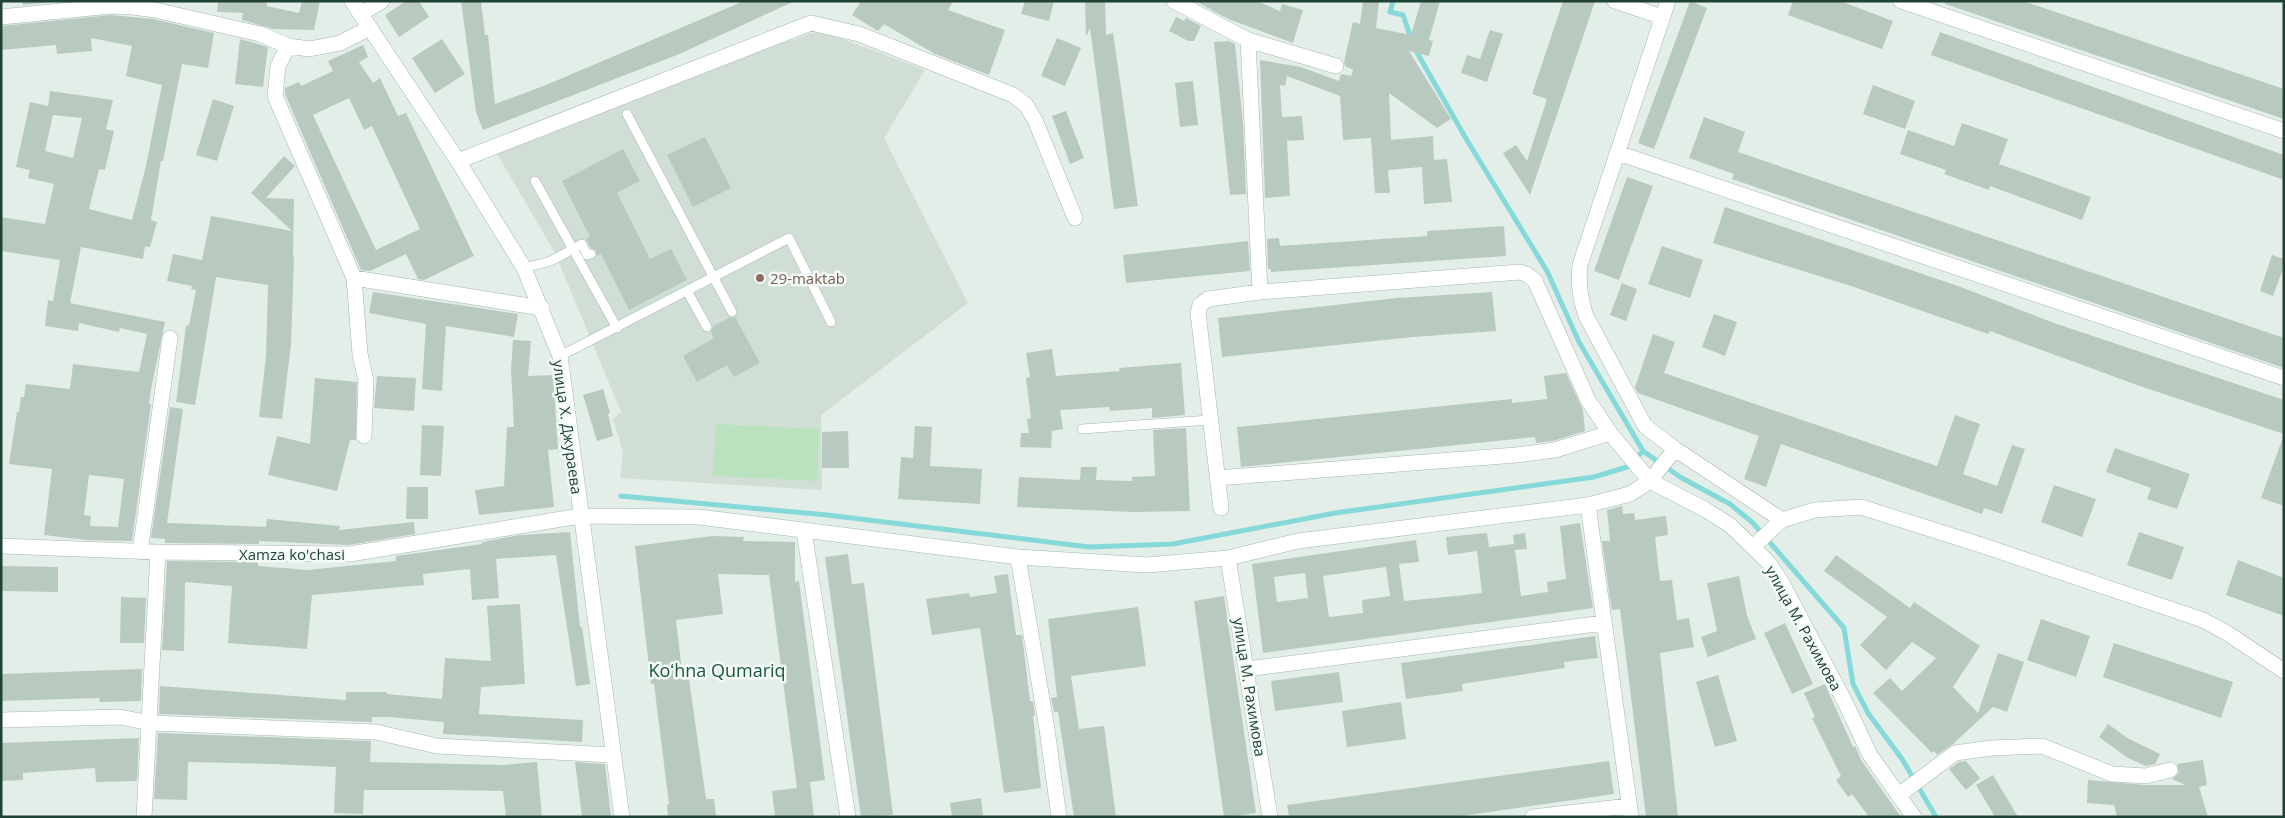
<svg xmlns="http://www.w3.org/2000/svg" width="2285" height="818" font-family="'Open Sans',sans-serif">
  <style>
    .built { fill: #d1ded6 }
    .green { fill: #bae2be }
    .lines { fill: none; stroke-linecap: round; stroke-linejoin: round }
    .stream { stroke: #85d9d9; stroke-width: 5 }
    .building { fill: #b8cac0; fill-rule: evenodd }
    .lane-casing { stroke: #a5b7ae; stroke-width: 10 }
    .street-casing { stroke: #a5b7ae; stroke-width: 16 }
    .secondary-casing { stroke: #a0bbae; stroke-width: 16 }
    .lane { stroke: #fff; stroke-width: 9 }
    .street { stroke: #fff; stroke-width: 15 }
    .secondary { stroke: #fff; stroke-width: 15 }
    .education-dot { fill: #8d6e63; stroke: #f4faf6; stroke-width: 2 }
    .labels { text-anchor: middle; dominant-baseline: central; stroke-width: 5; stroke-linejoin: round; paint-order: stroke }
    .education-label { font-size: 15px; fill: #785e54; stroke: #f4faf6; text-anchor: start }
    .street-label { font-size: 15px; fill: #204234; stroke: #f4faf6 }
    .quarter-label { font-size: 18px; fill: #1a573f; stroke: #f4faf6 }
  </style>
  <rect width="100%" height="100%" fill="#e3eee8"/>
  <path class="built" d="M825 32 925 70 884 138 968 303 821 415 822 490 620 478 623 452 613 419 621 412 555 253 495 150 595 108 812 33Z"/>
  <path class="green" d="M716 424 819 429 817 481 713 476Z"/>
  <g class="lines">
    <path class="stream" d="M1393 1 1390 12 1403 15 1412 41
      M1415 49 1465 137 1547 271 1579 342 1643 451 1680 477 1730 504 1753 523 1844 628 1853 684 1868 713 1902 759 1936 817
      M621 496 827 515 1089 547 1173 544 1335 513 1594 477 1627 467 1643 451"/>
  </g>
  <path class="building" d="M22 1H64L23 5Z
    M218 1H267V6L299 13 302 1H320L314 30 273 29 242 20 243 13 217 12Z
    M406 1H419L429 17 399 37 385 15Z
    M461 1H481L485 35H488L495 104 546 85 744 1H795L677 55 483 130 476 112Z
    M861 1H953L948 10 1005 30 989 75 935 54 884 24 878 31 852 15Z
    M1025 1H1054L1049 21 1021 14Z
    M1085 1H1105L1106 35 1113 33 1138 206 1114 209 1090 28 1086 37Z
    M1195 1H1257L1280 11 1282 4 1303 10 1293 43 1231 20 1211 10 1210 7V9Z
    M1363 1H1379L1376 28 1411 35 1421 1H1440L1429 40 1433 41 1429 56 1409 51 1451 119 1437 128 1389 93 1391 140 1433 136 1434 160 1447 159 1452 202 1424 204 1422 167 1388 170 1390 193H1375L1371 138 1343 140 1340 96 1287 76 1285 86 1280 85 1282 117 1302 116 1304 140 1287 141 1290 196 1265 198 1260 60 1301 67 1339 81 1341 74 1351 76 1353 70 1345 66 1344 62 1353 22 1360 24Z
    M1563 1H1595L1530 195 1503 153 1516 145 1527 161 1547 99 1532 94Z
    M1690 1 1707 8 1654 149 1638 143Z
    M1793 1H1840L1893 21 1882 49 1788 15Z
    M1945 1H2023L2284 89V119L1945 4Z
    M111 15 153 19 214 33 208 68 182 64 163 161H161L151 220 157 222 150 247 145 246 143 259 81 247 70 303 165 322 151 389 149 404H151L132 541 86 540 44 535 52 469 9 464 17 412H19L21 397H24L26 384 70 389 73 364 139 372 147 334 120 328 119 332 79 323 78 331 45 326 48 300 53 301 60 260 1 251V217L45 224 54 184 28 178 30 170 16 167 30 102 48 106 50 91 113 100 106 129 114 131 105 170 99 169 89 209 132 220 146 166 162 85 126 76 132 46 91 38 92 51 57 54 56 45 1 50V26ZM53 115 82 118 73 158 45 151ZM89 475 124 479 118 527 90 526 91 516 84 515Z
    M1176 17 1184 21 1186 18 1201 26 1194 41H1188L1169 31Z
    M1490 30 1503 34 1487 82 1461 73 1467 55 1480 59Z
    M1940 32 2284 155V180L1931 55Z
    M1057 38 1081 48 1065 86 1041 76Z
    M240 39 268 47 263 87 235 84Z
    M442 39 465 74 435 93 412 58Z
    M1229 41 1235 44 1243 124 1246 194 1230 195 1214 42Z
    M363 45 368 57 359 62 373 83 380 78 398 116 406 113 474 256 424 280 418 279 406 254 370 271 361 270 285 94V88L299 82 301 86 333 71 328 61ZM349 98 364 130 372 126 420 229 376 250 313 115Z
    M1193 81 1198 125 1180 127 1175 83Z
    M1873 85 1915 101 1905 129 1863 114Z
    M213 99 234 106 217 161 196 155Z
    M1066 111 1084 158 1070 164 1052 116Z
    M1704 117 1745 132 1738 152 2284 338V368L1732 179 1734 174 1689 158Z
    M1962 123 2008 139 1999 164 2091 197 2082 220 1990 186 1989 190 1944 174 1946 170 1900 154 1908 130 1954 146Z
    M705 137 731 188 693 207 667 155Z
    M623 149 640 181 617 193 650 259 671 249 687 280 629 310 601 254 597 256 596 250 591 248 586 239 590 237 562 181Z
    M284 156 295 166 266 198 294 199 293 257H294L291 344 282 419 259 417 266 356 268 285 216 277 195 405 176 402 186 326 189 325 196 290 191 289 192 286 167 281 173 254 202 260 211 216 292 231 251 193Z
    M1627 177 1653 186 1619 280 1594 271Z
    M1725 207 1958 286 2054 323 2284 400V434L2137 385 1990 331 1988 334 1851 286 1713 243Z
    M1504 226 1506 256 1271 272V269H1268L1267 239 1279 238 1280 246 1427 236V231Z
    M1248 241 1250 271 1126 283 1123 255Z
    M1662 246 1703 260 1690 298 1648 284Z
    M2272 255 2284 259V266L2273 296 2260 291Z
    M1622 283 1637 289 1626 321 1610 315Z
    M373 292 518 314 514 337 446 326 442 391 422 389 426 324 369 313Z
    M1492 292 1496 331 1413 337 1222 357 1218 318 1397 298Z
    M1714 314 1737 322 1725 356 1702 347Z
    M735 317 760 363 734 377 727 365 697 382 683 356 714 338 711 332 713 326 729 318Z
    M1653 334 1675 342 1664 373 1934 465 1937 466 1955 415 1980 424 1963 474 1997 486 2012 445 2025 449 2002 514 1984 508 1982 514 1781 444 1766 487 1744 479 1759 436 1638 393 1635 387Z
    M513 340 531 341 528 376 553 375 558 449 548 450 554 507 479 515 475 490 504 486 507 427H514L511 370Z
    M1052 349 1056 376 1120 371 1119 368 1181 363 1185 415 1152 418V408L1110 411 1109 407 1060 410 1063 429 1052 431 1051 448 1020 447 1021 433H1029L1027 419 1031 418 1026 378 1030 377 1026 353Z
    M1566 373 1583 410 1585 431 1553 441 1536 443 1535 437 1241 467 1237 427 1512 399V403L1547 399 1544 376Z
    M377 376 416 378 414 411 374 408Z
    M315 378 357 382 356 440H350L337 491 268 475 277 436 310 444Z
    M603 389 610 413 608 414 613 436 597 441 583 395Z
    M170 407 183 409 167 523 266 527 267 519 340 526 339 530 414 522 415 534 349 545 259 541V544L165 543V539L151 538Z
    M422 425 444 426 441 476 420 475Z
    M915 426 932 427 930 466 982 469 980 504 898 499 901 457 913 458Z
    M1186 428 1190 511 1133 512 1017 507 1019 477 1080 480 1081 467H1097L1096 480 1132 481V477L1155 476 1153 430Z
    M848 431 849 468H822V432Z
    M2282 440H2284V506L2261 498Z
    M2115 448 2190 474 2177 509 2147 499 2151 488 2106 472Z
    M2054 485 2096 499 2082 537 2041 522Z
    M407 487H428V519H406Z
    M1622 506 1623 514 1634 513 1635 520 1666 516 1668 535 1655 537 1660 581 1672 580 1677 620 1689 618 1694 647 1660 653 1678 817H1646L1620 609 1612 610 1611 606 1602 541H1610L1607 510Z
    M1580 523 1593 608 1263 653 1252 564 1416 540 1419 562 1399 564 1404 601 1456 596 1482 593 1477 551 1448 555 1446 537 1487 533 1489 547 1514 544 1513 535 1525 533 1527 549 1515 550 1521 596 1548 592 1547 582 1566 579 1560 526ZM1386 567 1390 596 1362 600 1363 613 1329 617 1323 576ZM1305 573 1308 598 1277 602 1274 577Z
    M570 532 580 627H582L590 684 576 686 556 555 496 559 499 598 472 600 470 569 423 574 424 585 312 595 307 649 228 643 232 586 185 582 184 651 162 650 167 561 258 562V566L308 570 396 561V556L482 544V542L520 535Z
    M2139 532 2184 547 2172 580 2127 565Z
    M712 536 744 537 743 541 795 542V582L799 581 825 780 810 782 814 817H775L772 791 797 788 769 575 718 574 723 614 676 620 683 680 689 679 706 799H714L716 817H668L667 805 669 804 654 684H651L635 546Z
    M848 554 852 584 864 583 893 815 861 817 825 557Z
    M1836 555 1910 608 1914 602 1980 646 1953 687 1978 713 1998 653 2024 662 2007 712 1993 707 1953 744 1937 755 1934 751 1932 753 1873 693 1890 678 1902 691 1936 658 1912 642 1886 670 1860 645 1887 617 1824 571Z
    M2238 560 2284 578V616L2226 595Z
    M1 566 58 567V592L1 591Z
    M1008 574 1016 635H1022L1030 701H1033L1035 715 1033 716 1041 788 1004 793 980 628 932 635 926 599 969 593 970 597 997 593 994 576Z
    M1739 576 1747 615 1756 639 1708 657 1701 637 1717 631 1707 583Z
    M1224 596 1256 813 1228 817H1224L1194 601Z
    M121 597 146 598 144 643H120Z
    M520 604 525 684 481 687 479 714 583 720 582 742 443 734 444 722 389 717H372V722L159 714 160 686 346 700V692H387V694L442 699 445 658 491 661 487 606Z
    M1138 607 1146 666 1071 676 1079 729 1104 726 1116 817H1074L1058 712H1054L1051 698 1057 697 1048 619Z
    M2041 619 2090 636 2076 677 2027 660Z
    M1785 623 1813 684 1792 694 1764 633Z
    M1595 636 1598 658 1564 662 1565 668 1462 684 1463 691 1406 699 1401 663Z
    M2114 643 2233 682 2221 718 2103 677Z
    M142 669 141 701 100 702 99 698 1 701V674Z
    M1339 672 1343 702 1275 711 1271 681Z
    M1718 675 1737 741 1715 747 1696 682Z
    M1825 684 1853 747 1855 746 1861 760 1901 817H1869L1852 794 1848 797 1836 780 1841 776 1812 718 1815 717 1804 693Z
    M1401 702 1406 739 1347 747 1342 711Z
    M2108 724 2129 739 2160 754 2155 764 2146 766 2128 758 2099 737Z
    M158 733 371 741 370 762 503 765 537 762 542 817H506L503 791 445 790H364L363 814 334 813 336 767 274 764 188 762 187 800 154 799Z
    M139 738 137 781 96 782 95 768 23 773V780L1 781V743Z
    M2203 760 2207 785 2199 787 2208 817H2117L2114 805 2087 803 2088 780 2145 785H2185L2172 779 2179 773 2177 764Z
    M1609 761 1614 794 1455 817H1289L1287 805Z
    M1966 761 1980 778 1966 790 1949 769 1959 762Z
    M575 762 605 764 611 817H582Z
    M1993 775 2018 817H1995L1976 785Z
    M981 798 983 817H952L950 803Z"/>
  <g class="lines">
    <g class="lane-casing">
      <path id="lane" d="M627 114 732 312
        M535 181 617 328
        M524 268 551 261 582 244 587 255 591 254
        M687 291 707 327
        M560 356 789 238 831 322
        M1082 429 1210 420"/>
    </g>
    <g class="street-casing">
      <path id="street" d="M1174 1 1248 40 1260 292
        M1615 1 1662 17
        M1668 1 1580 265C1578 283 1580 299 1586 316L1645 426 1675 449 1782 520 1815 510 1861 507 1981 545 2203 620 2227 633 2284 671
        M1901 1 2284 131
        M360 14 382 1
        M1 17 111 6 133 7 155 10 260 34 288 46 309 49 340 43 370 28
        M1248 40 1336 66
        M288 46 278 66 275 96 354 278 360 354 366 381 364 436
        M1618 153 2284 378
        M458 161 811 23 859 34 1013 95 1026 105 1035 120 1075 218
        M354 278 542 308
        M1217 478 1516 455 1555 450 1610 433
        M1588 505 1631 817
        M1221 508 1198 313 1200 305 1208 299 1260 292 1520 272 1528 275 1535 281 1588 400 1610 433 1650 481 1675 449
        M804 531 848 817
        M1 546 158 552 350 554 580 516
        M1754 546 1782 520
        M140 552 170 338
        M1018 557 1047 729 1059 817
        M1228 558 1270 817
        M1247 669 1604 623
        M1 720 120 717 150 723 376 732 437 746 613 755
        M1899 795 1955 753 1992 748 2042 746 2112 774 2146 776 2170 770
        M144 817 158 552
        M1533 817 1629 806"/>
    </g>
    <g class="secondary-casing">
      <path id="secondary" d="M352 1 458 161 524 268 560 356 622 817
        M580 516 699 517 1018 557 1147 565 1228 558 1298 541 1588 505 1630 494 1650 481 1706 510 1731 526 1769 563 1782 583 1845 702 1870 755 1914 817"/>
    </g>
    <use href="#lane" class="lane"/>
    <use href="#street" class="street"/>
    <use href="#secondary" class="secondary"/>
  </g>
  <circle class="education-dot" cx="760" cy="278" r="5"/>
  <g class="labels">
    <g class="education-label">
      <text x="770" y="278">29-maktab</text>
    </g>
    <g class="street-label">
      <text transform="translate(568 427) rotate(82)">улица Х. Джураева</text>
      <text x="292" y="554">Xamza ko'chasi</text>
      <text transform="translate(1804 628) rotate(61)">улица М. Рахимова</text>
      <text transform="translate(1250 687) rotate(81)">улица М. Рахимова</text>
    </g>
    <g class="quarter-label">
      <text x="717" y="670">Koʻhna Qumariq</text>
    </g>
  </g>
  <rect width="2285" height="818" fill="none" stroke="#204234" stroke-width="5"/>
</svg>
